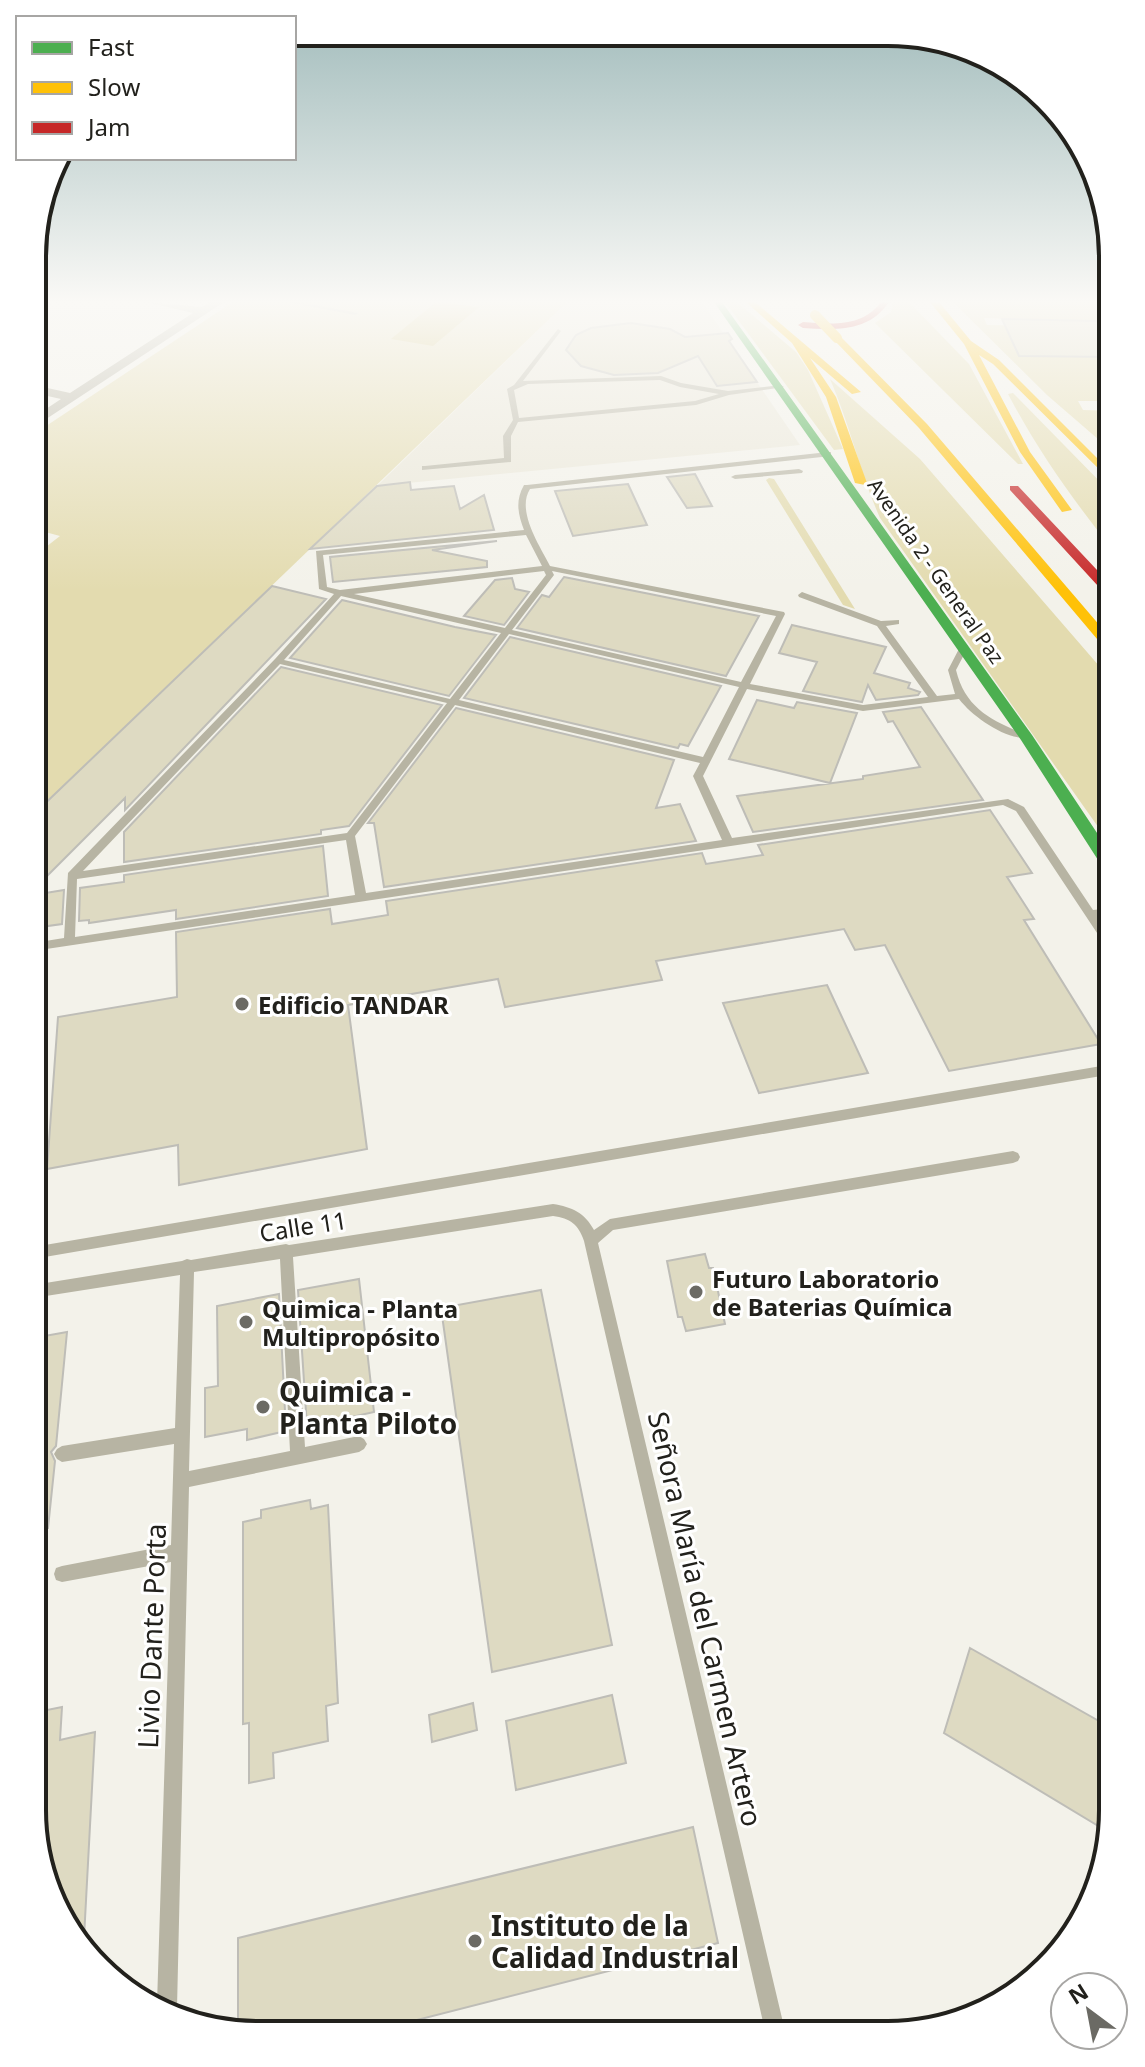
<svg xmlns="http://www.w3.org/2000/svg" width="1145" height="2067" font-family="'Noto Sans',sans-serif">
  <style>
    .built { fill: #eae7d8 }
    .green { fill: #e3dbaf; fill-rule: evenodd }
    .water { fill: #d1c276 }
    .building { fill: #dedac2; stroke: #bebdb7; stroke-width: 2 }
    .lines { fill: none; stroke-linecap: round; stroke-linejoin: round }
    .lane { fill: #b7b4a3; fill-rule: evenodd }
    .street { fill: #b7b4a3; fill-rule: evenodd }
    .fast { fill: #4caf50; fill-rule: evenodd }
    .slow { fill: #ffc107; fill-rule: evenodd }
    .jam { fill: #c62828; fill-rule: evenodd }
    .slow-bridge { stroke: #ffc107; stroke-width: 10 }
    .poi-dot { fill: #6b6a64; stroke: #fff; stroke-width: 3 }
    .labels { text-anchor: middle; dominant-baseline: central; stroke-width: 6; stroke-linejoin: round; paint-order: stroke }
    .far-street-label { font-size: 20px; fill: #22211c; stroke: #fff }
    .poi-label { font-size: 24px; font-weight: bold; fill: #22211c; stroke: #fff; text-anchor: start }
    .street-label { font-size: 24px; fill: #22211c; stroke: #fff }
    .near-poi-label { font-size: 28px; font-weight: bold; fill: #22211c; stroke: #fff; text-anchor: start }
    .near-street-label { font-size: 28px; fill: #22211c; stroke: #fff }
    .rim { fill: none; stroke: #22211c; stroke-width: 4 }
  </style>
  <rect width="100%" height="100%" fill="#f3f2ea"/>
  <path class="built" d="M567 302H702L800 445 377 486Z"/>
  <path class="green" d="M233 302H567L33 815V557L60 536 34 529V434Z
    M725 302H737L796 352 808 370 843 449 834 450Z
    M893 302H909L969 364 1023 464H1018L875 323 891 312Z
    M953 302H1113V350L1019 356 1113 357V401H1078L1083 410 1113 411V452L1047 395ZM984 318 1097 321 1101 327 987 325Z
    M830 379 920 459 1113 682V848L880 518C860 473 850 425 830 379Z
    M1013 393 1113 495V550C1073 500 1038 451 1008 394Z
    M769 478 774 479 855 609 843 605 766 480Z"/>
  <path class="water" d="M436 302 479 307 433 346 391 339Z"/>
  <path class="building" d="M1002 319 1097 321 1113 348V357L1019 356Z
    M631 323 670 329 685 337 728 333 732 339 729 341 757 382 717 386 698 356 658 373 614 375 581 366 566 350 576 335 591 328Z
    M695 474 712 506 687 508 667 477Z
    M410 482 411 490 454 486 460 509 484 495 494 530 310 549 377 486Z
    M628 484 647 525 573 536 555 491Z
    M497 541 432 550 487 561V567L333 582 330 557Z
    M564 577 650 594 759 616 726 676 517 628 542 595 549 597Z
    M512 578 515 589 529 592 504 625 464 616 495 580Z
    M272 586 326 599 125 810V798L33 890V815Z
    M342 600 455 627 496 635 449 696 290 658Z
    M792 625 886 647 874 673 910 683 908 688 920 692 918 695 876 700 868 685 862 702 803 691 817 662 779 653Z
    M510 637 721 686 688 746 680 744 678 748 464 698Z
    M281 667 442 705 349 826 321 830V834L124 862V832Z
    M757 700 794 708 797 702 857 713 830 783 729 759Z
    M921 707 983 800 753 832 737 796 863 779V776L920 767 893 721 888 722 883 712Z
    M456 708 674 760 656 808 680 804 696 841 384 887 374 823H368Z
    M990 810 1032 873 1007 877 1034 919 1024 920 1101 1044 949 1071 885 945 855 950 844 929 656 961 662 980 505 1007 498 979 348 1005 367 1149 179 1185 178 1145 47 1169 58 1017 177 997 176 932 330 909 332 924 388 915 386 901 702 853 706 864 763 855 758 845Z
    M323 846 328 896 176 919V910L89 923V920L79 921 80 888 124 882V875Z
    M64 890 62 924 33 928V895Z
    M827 985 868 1073 759 1093 723 1003Z
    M705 1254 709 1268H713L725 1324 686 1331 682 1317H678L667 1261Z
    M359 1279 374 1412 307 1427 298 1290Z
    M541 1290 612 1645 492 1672 441 1308Z
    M279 1294 286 1431 247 1440V1429L205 1437V1388L218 1386 217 1306Z
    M67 1332 56 1446 51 1452 55 1461 48 1528 32 1527 33 1338Z
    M310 1500 311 1509 328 1505 338 1703 326 1706 328 1741 273 1753 274 1778 249 1783V1723L243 1724V1522L261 1518V1510Z
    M970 1648 1113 1729 1110 1833 944 1733Z
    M612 1695 626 1763 516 1790 506 1721Z
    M473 1703 477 1730 432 1742 429 1715Z
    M62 1707 60 1740 95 1732 84 1938 44 1883 32 1810V1713Z
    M693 1827 718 1943 366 2033H238V1938Z"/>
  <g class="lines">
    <path class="lane" d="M287 302H299L358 313 355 315Z
      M558 329 561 331 523 381 661 376 681 383 728 391 781 385 784 387 729 395 696 405 518 422 511 436V462L422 470V466H425L504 458 503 436 513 420 507 389 514 385ZM660 380 680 387 719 394 695 401 519 418 514 390 528 384Z
      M828 452H831V456L530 489C516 511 540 546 550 566L784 612 785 614 750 684 863 705 928 697 877 626 799 597 798 595 802 592 881 621 899 620V624L886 626 937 696 955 694 948 670 961 645H967L968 647 956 670C965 708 992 721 1025 734V738C1003 738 972 716 959 699L863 711 747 689 703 776 732 838 1008 799 1024 807 1093 910 1113 908V916L1098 917 1113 939V952L1109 951 1016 811 1003 805 33 951V943L64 938 68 873 275 659 334 594 319 589 316 551 524 530C518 514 515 501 524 485H527ZM526 535 542 566 340 590 327 587 323 555ZM544 571 546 575 505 628 354 594ZM552 571 776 616 741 682 512 630 554 575ZM341 596 501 633 450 699 284 660ZM509 634 739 687 703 757 459 700ZM280 664 447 703 347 833 83 871ZM455 705 700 763 693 776 722 840 366 893 355 836ZM346 840 355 895 75 937 77 879Z
      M799 469 803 471 802 473 735 479 731 477 735 475Z
      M1113 1064V1074L33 1259V1247Z
      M1013 1151 1018 1153 1020 1157 1018 1161 1013 1163 613 1230 598 1243 786 2035H766L584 1241C579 1225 570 1218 553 1216L293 1257 305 1447 359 1436 364 1439 367 1444 364 1449 359 1452 189 1487 177 2008 176 2012 157 2004 171 1562 62 1582 56 1580 54 1574 56 1568 62 1566 171 1545 174 1444 62 1462 57 1459 54 1454 57 1449 62 1446 175 1428 180 1275 33 1298V1285L182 1261 187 1259 191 1260 286 1244 289 1245 553 1204C572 1207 585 1213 594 1230L610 1219ZM280 1259 290 1451 189 1471 194 1272Z"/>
    <path class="street" d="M146 302 202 307 210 302H224L34 427V417L61 399 34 393V385L70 393 193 313Z"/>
    <path class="fast" d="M714 302H722L1032 735 1113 857V876L1107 874 1021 740Z"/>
    <path class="slow" d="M746 302H755L861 392 852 394 810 358 836 397 867 483 865 485 855 483 826 397 792 343Z
      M930 302H939L971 341 999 360 1113 474V483L993 364 979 355 1030 452 1072 510 1062 512 1020 452 964 344Z
      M834 336H840L927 424 1113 641V653L1108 652 919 428 834 340Z"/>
    <path class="jam" d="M881 302H889C869 332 836 330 803 328L798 325 803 322C831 324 862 328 881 302Z
      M1010 486H1018L1113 587V599L1109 598 1010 490Z"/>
    <path class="slow-bridge" d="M815 315 837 338"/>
  </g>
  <linearGradient id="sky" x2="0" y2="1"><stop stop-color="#9fbaba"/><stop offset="0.51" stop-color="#faf9f6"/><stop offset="1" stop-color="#faf9f6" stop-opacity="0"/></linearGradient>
  <rect width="1145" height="591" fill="url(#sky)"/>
  <g class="poi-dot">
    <circle cx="242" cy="1004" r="8"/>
    <circle cx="696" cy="1292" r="8"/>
    <circle cx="246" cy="1322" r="8"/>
    <circle cx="263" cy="1407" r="8"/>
    <circle cx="475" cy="1941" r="8"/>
  </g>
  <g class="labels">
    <g class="far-street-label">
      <text transform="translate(936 571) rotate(55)">Avenida 2 - General Paz</text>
    </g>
    <g class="poi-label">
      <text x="258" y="1004">Edificio TANDAR</text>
      <text x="712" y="1278">Futuro Laboratorio<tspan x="712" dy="28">de Baterias Química</tspan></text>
      <text x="262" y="1308">Quimica - Planta<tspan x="262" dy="28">Multipropósito</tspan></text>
    </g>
    <g class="street-label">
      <text transform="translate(303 1226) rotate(-9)">Calle 11</text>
    </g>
    <g class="near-poi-label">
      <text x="279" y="1391">Quimica -<tspan x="279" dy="32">Planta Piloto</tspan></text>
      <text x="491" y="1925">Instituto de la<tspan x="491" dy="32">Calidad Industrial</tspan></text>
    </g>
    <g class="near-street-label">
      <text transform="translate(706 1619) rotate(77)">Señora María del Carmen Artero</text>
      <text transform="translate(151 1636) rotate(-88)">Livio Dante Porta</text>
    </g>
  </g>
  <path d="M0 0H1145V2067H0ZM257 46H888A211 211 0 0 1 1099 257V1810A211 211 0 0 1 888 2021H257A211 211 0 0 1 46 1810V257A211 211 0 0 1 257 46Z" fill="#fff" fill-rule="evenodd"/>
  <path class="rim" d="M257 46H888A211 211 0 0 1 1099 257V1810A211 211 0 0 1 888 2021H257A211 211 0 0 1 46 1810V257A211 211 0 0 1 257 46Z"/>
  <rect x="16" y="16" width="280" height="144" fill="#ffffff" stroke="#a7a6a4" stroke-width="2"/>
  <rect x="32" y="42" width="40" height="12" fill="#4caf50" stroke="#a7a6a4" stroke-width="2"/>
  <text x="88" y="56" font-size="24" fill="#22211c">Fast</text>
  <rect x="32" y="82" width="40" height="12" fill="#ffc107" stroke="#a7a6a4" stroke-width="2"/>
  <text x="88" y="96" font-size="24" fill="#22211c">Slow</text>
  <rect x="32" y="122" width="40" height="12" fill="#c62828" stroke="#a7a6a4" stroke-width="2"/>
  <text x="88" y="136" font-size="24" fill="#22211c">Jam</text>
  <g transform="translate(1089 2011) rotate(328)"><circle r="38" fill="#ffffff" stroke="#a7a6a4" stroke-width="2"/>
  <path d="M0-6L14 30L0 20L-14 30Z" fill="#6b6a64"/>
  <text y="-12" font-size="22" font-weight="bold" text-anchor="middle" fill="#22211c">N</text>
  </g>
</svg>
